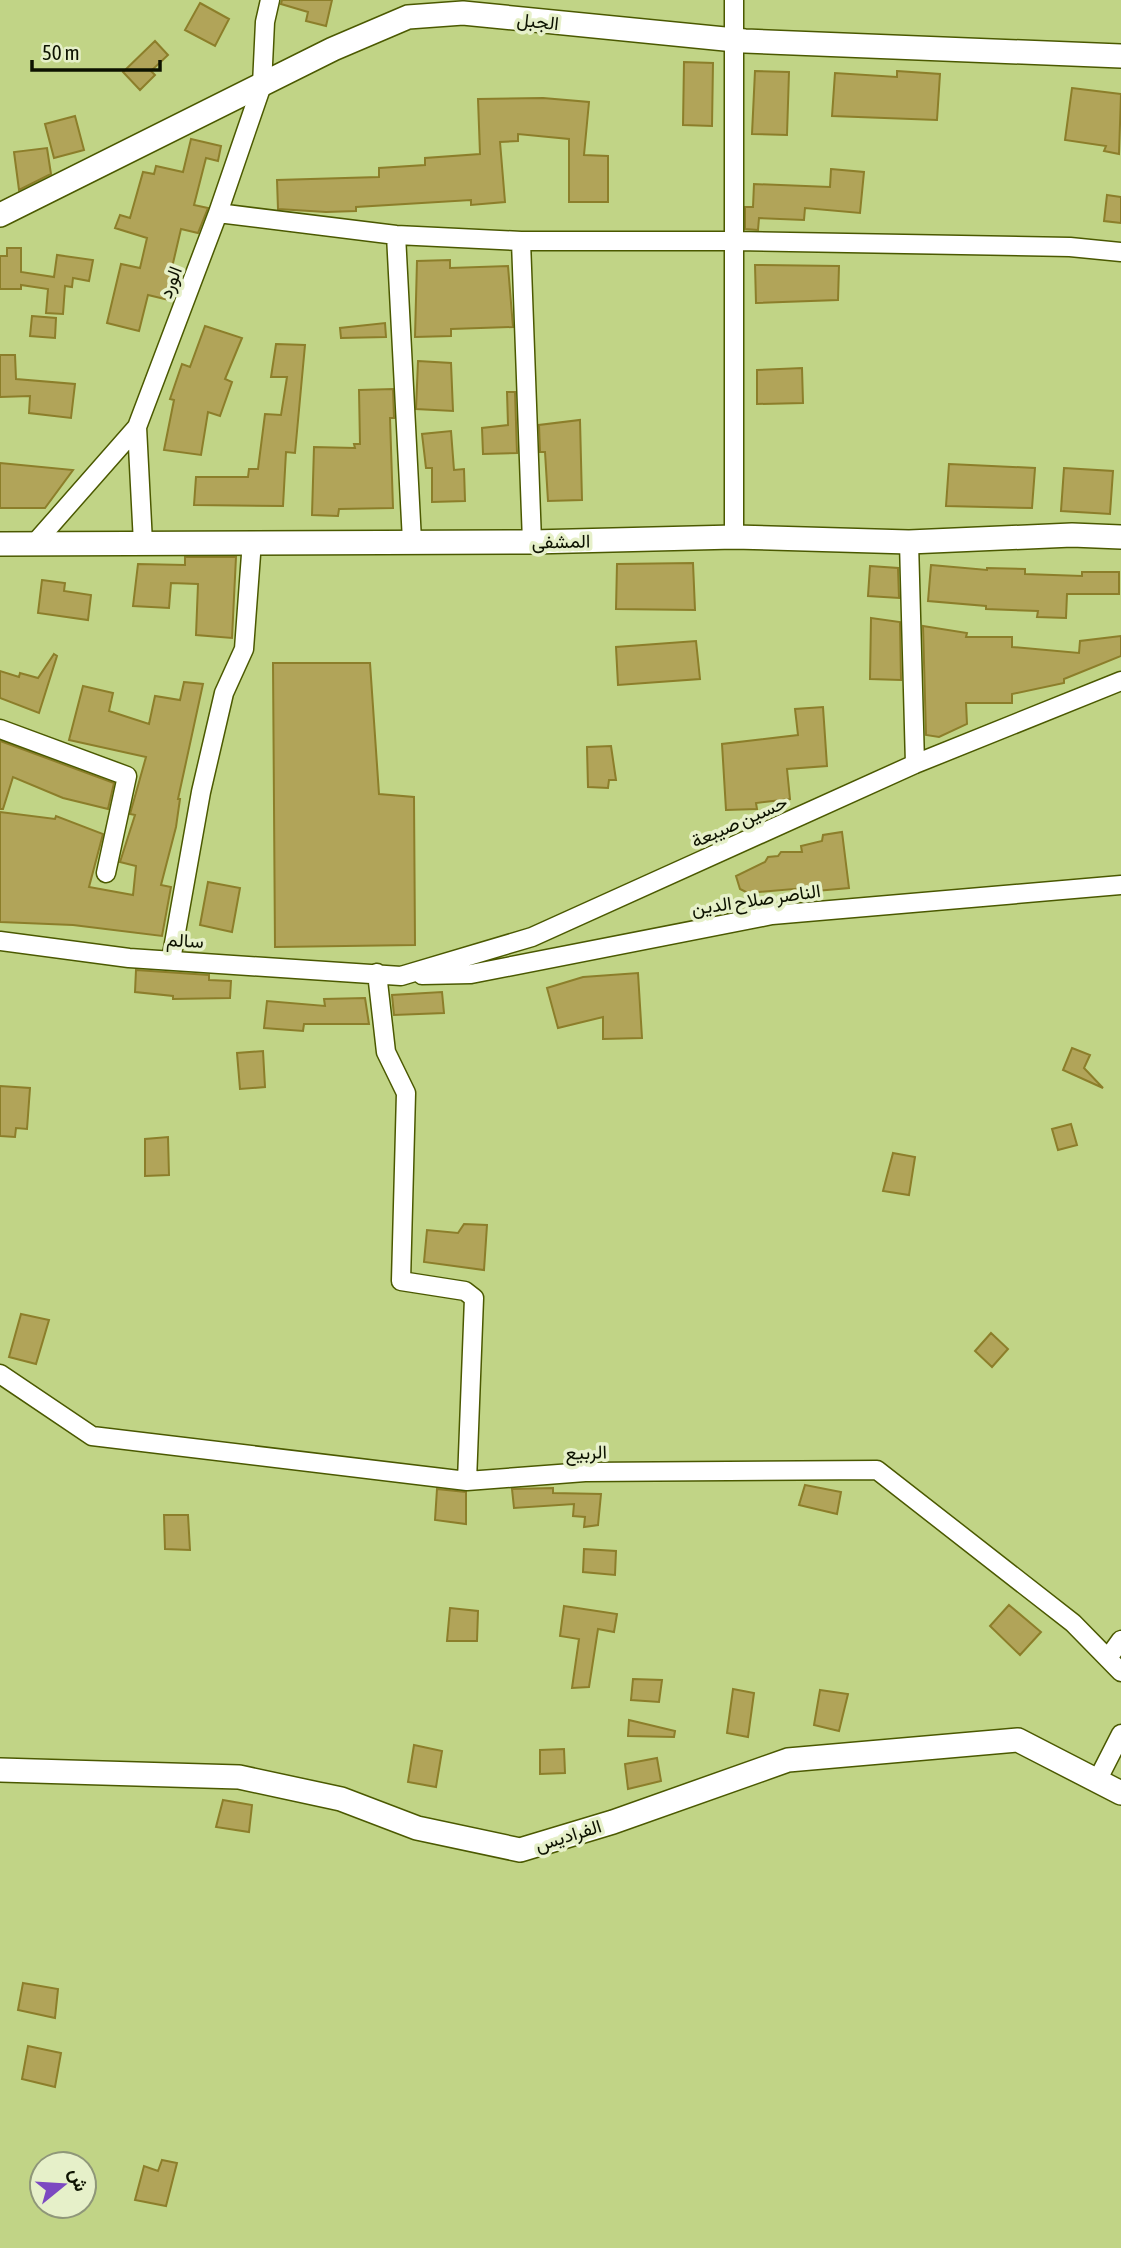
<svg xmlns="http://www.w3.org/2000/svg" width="1121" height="2248" font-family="'Asap Condensed',Vazirmatn,sans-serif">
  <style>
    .building { fill: #b1a459; stroke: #8c7e2a; stroke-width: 2 }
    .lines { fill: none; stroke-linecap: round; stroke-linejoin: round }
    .minor-casing { stroke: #4b5900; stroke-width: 21 }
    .tertiary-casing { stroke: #4b5900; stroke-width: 26 }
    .minor { stroke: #fff; stroke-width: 18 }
    .tertiary { stroke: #fff; stroke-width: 23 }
    .labels { text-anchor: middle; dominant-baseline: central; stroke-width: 7; stroke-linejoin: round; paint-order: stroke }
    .street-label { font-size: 19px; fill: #0d1200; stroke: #e6f0c9 }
  </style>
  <rect width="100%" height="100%" fill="#c1d486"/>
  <path class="building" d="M282 0H332L326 26 306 21 308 12 281 4Z
    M200 3 229 19 215 46 185 30Z
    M155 41 168 55 151 71 155 75 140 90 123 72Z
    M684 62 713 63 712 126 683 125Z
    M755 71 789 72 787 135 752 134Z
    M897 71 940 74 937 120 832 116 835 73 897 77Z
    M1072 88 1121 94 1119 154 1104 151 1106 146 1065 140Z
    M543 98 589 102 584 155 608 156V202H569V139L518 134V141L500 142 505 202 471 205V200L356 207V211L326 212 278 209 277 180 379 177V168L425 165V158L480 154 478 99Z
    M75 116 84 150 54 158 45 124Z
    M191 139 221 146 218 161 206 158 194 205 208 208 198 233 181 229 170 276 174 277 169 300 148 295 139 331 107 323 121 264 140 268 147 238 115 228 120 215 130 218 143 172 154 174 156 166 183 172Z
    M47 148 51 174 19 190 14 152Z
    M831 169 864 172 860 213 805 208 804 220 759 218 758 230 745 229V207H753L754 184 830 187Z
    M1107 195 1121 197V223L1104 221Z
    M7 248H21V272L54 277 57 255 93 260 89 281 73 278 72 287 65 286 63 314 46 313 48 289 21 285V289H0V256H7Z
    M450 260V268L508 266 513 327 451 329V336L415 337 417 261Z
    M755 265 839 266 838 300 756 303Z
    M32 316 56 318 55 338 30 336Z
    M385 323 386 337 341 338 340 328Z
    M205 326 242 338 225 379 232 382 220 416 208 412 201 455 164 450 174 400 170 399 182 364 190 367Z
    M276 344 305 345 295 453 286 452 283 506 194 505 196 477H248L249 469H258L265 414 281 415 287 377H271Z
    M0 355H15L16 379 75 384 71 418 29 413 30 396 0 397Z
    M418 361 451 363 453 411 416 409Z
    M802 368 803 403 757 404V370Z
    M393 389 394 418H390L393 508 339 509 338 516 312 515 314 447 355 448 354 444H360L359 390Z
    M507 392H515L517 453 483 454 482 428 508 425Z
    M580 420 582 500 548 501 545 452H540L539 425Z
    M451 431 454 470 464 469 465 501 432 502V468H426L422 434Z
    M0 463 73 470 45 508H0Z
    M949 464 1035 468 1032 508 946 506Z
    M1064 468 1113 471 1110 514 1061 511Z
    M185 557H236L232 638 196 635 198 584 171 583 169 608 133 606 138 564 185 565Z
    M693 563 695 610 616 609 617 564Z
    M931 565 987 570V568L1025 569V574L1082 576V572H1119V594H1067L1066 618 1037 617 1038 611 986 609V606L928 601Z
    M870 566 898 568 899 598 868 596Z
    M42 580 65 583 64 591 91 595 88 620 38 613Z
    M871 618 900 622 901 680 870 679Z
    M923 626 967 633 966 637H1012V647L1079 653 1080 641 1121 636V656L1064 679V683L1012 694V703H966L967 724 939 737 926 735Z
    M696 641 700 679 618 685 616 647Z
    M54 654 57 656 39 713 0 698V671L19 677 20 673 38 678Z
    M273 663H370L379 794 414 797 415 945 275 947Z
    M184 682 203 684 178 799H180L176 827 161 885 171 887 162 936 73 925 0 922V812L55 819 56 816 103 834 89 887 133 895 136 866 120 862 135 815 130 814 146 757 69 740 83 686 113 693 109 711 149 724 155 696 180 700Z
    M823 707 827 766 787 769 790 799 756 803 757 809 726 810 722 744 798 735 795 709Z
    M0 741 114 783 108 809 63 798 13 777 3 809H0Z
    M611 746 616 780H609L608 788 588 787 587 747Z
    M842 832 849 888 805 892V888L748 893 740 889 736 876 765 862 768 857 778 856 781 852H802L801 846 822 841 823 835Z
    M208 882 240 888 232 932 200 925Z
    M136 970 209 975V980L231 981 230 998 173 999V996L135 992Z
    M638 973 642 1038 603 1039V1017L558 1028 547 988 583 977Z
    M442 992 444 1013 394 1015 392 995Z
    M365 998 369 1024H304L303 1031 264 1028 267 1001 325 1006 324 999Z
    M1072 1048 1090 1055 1084 1068 1103 1088 1063 1070Z
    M263 1051 265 1087 240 1089 237 1053Z
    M0 1086 30 1088 27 1129 16 1128 15 1137 0 1136Z
    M1071 1124 1077 1145 1058 1150 1052 1129Z
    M168 1137 169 1175 145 1176V1139Z
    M893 1153 915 1157 909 1195 883 1191Z
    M464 1224 487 1225 484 1270 424 1262 427 1230 458 1233Z
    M21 1314 49 1320 36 1364 9 1357Z
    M991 1333 1008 1349 992 1367 975 1351Z
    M805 1485 841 1492 837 1514 799 1505Z
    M553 1488V1493L601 1494 598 1525 584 1527 585 1517 573 1516 574 1504 514 1508 512 1489Z
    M437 1489 466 1492V1524L435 1520Z
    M164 1515H188L190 1550 165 1549Z
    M584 1549 616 1551 615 1575 583 1572Z
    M1009 1605 1041 1632 1020 1655 990 1626Z
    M564 1606 617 1614 614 1632 598 1629 589 1687 572 1688 579 1639 560 1636Z
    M450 1608 478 1611 477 1641H447Z
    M633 1679 662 1680 659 1702 631 1700Z
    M733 1689 754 1693 748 1737 727 1733Z
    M820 1690 848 1694 839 1731 814 1725Z
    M629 1720 675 1731 674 1737 628 1736Z
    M414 1745 442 1751 436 1787 408 1782Z
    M564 1749 565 1773 540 1774V1750Z
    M657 1758 661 1781 628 1789 625 1764Z
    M223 1800 252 1805 249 1832 216 1827Z
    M23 1983 58 1989 55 2018 18 2010Z
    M28 2046 61 2053 55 2087 22 2079Z
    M162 2160 177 2163 166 2206 135 2200 144 2166 158 2171Z"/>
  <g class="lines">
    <g class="minor-casing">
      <path id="minor" d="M218 213 396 235 521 241H736L1070 247 1121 252
        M396 235 412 541
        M521 241 532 542
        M137 427 143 543
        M734 537V0
        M909 542 915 764
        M35 543 137 427 218 213 262 85 265 22 270 0
        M0 729 127 776 106 873
        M0 941 129 958 401 976 532 937 915 764 1121 681
        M171 960 201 792 224 693 244 649 252 541
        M377 973 386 1052 406 1093 401 1281 465 1291 474 1298 467 1481
        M422 975 471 974 772 915 1121 885
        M0 1374 92 1436 467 1481 585 1472 877 1470 1073 1623 1121 1672
        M1108 1658 1121 1640
        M1098 1779 1121 1734"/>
    </g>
    <g class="tertiary-casing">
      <path id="tertiary" d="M0 215 333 49 408 17 463 13 745 41 1121 56
        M0 544 532 542 734 537 909 542 1072 535 1121 537
        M0 1770 239 1777 341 1799 417 1828 520 1850 613 1822 788 1760 1018 1740 1121 1793"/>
    </g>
    <use href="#minor" class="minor"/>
    <use href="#tertiary" class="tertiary"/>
  </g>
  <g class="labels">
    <g class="street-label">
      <text transform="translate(538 21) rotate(6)">الجبل</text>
      <text transform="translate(170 282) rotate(-69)">الورد</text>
      <text transform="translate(561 541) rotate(-1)">المشفى</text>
      <text transform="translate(739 821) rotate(-24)">حسين صيبعة</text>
      <text transform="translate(756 899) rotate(-8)">الناصر صلاح الدين</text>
      <text transform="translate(185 940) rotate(3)">سالم</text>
      <text transform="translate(586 1452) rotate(-2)">الربيع</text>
      <text transform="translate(568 1835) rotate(-17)">الفراديس</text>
    </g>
  </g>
  <g transform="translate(63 2185) rotate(72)"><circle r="33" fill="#e6f0c9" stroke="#8f9779" stroke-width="2"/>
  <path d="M0-5L12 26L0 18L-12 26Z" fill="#7c49c1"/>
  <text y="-10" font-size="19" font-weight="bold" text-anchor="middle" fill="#0d1200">ش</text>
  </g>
  <path d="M32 60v10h128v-10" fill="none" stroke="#0d1200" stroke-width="3.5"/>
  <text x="42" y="60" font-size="21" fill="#0d1200" stroke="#e6f0c9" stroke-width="5" paint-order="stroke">50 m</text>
</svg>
